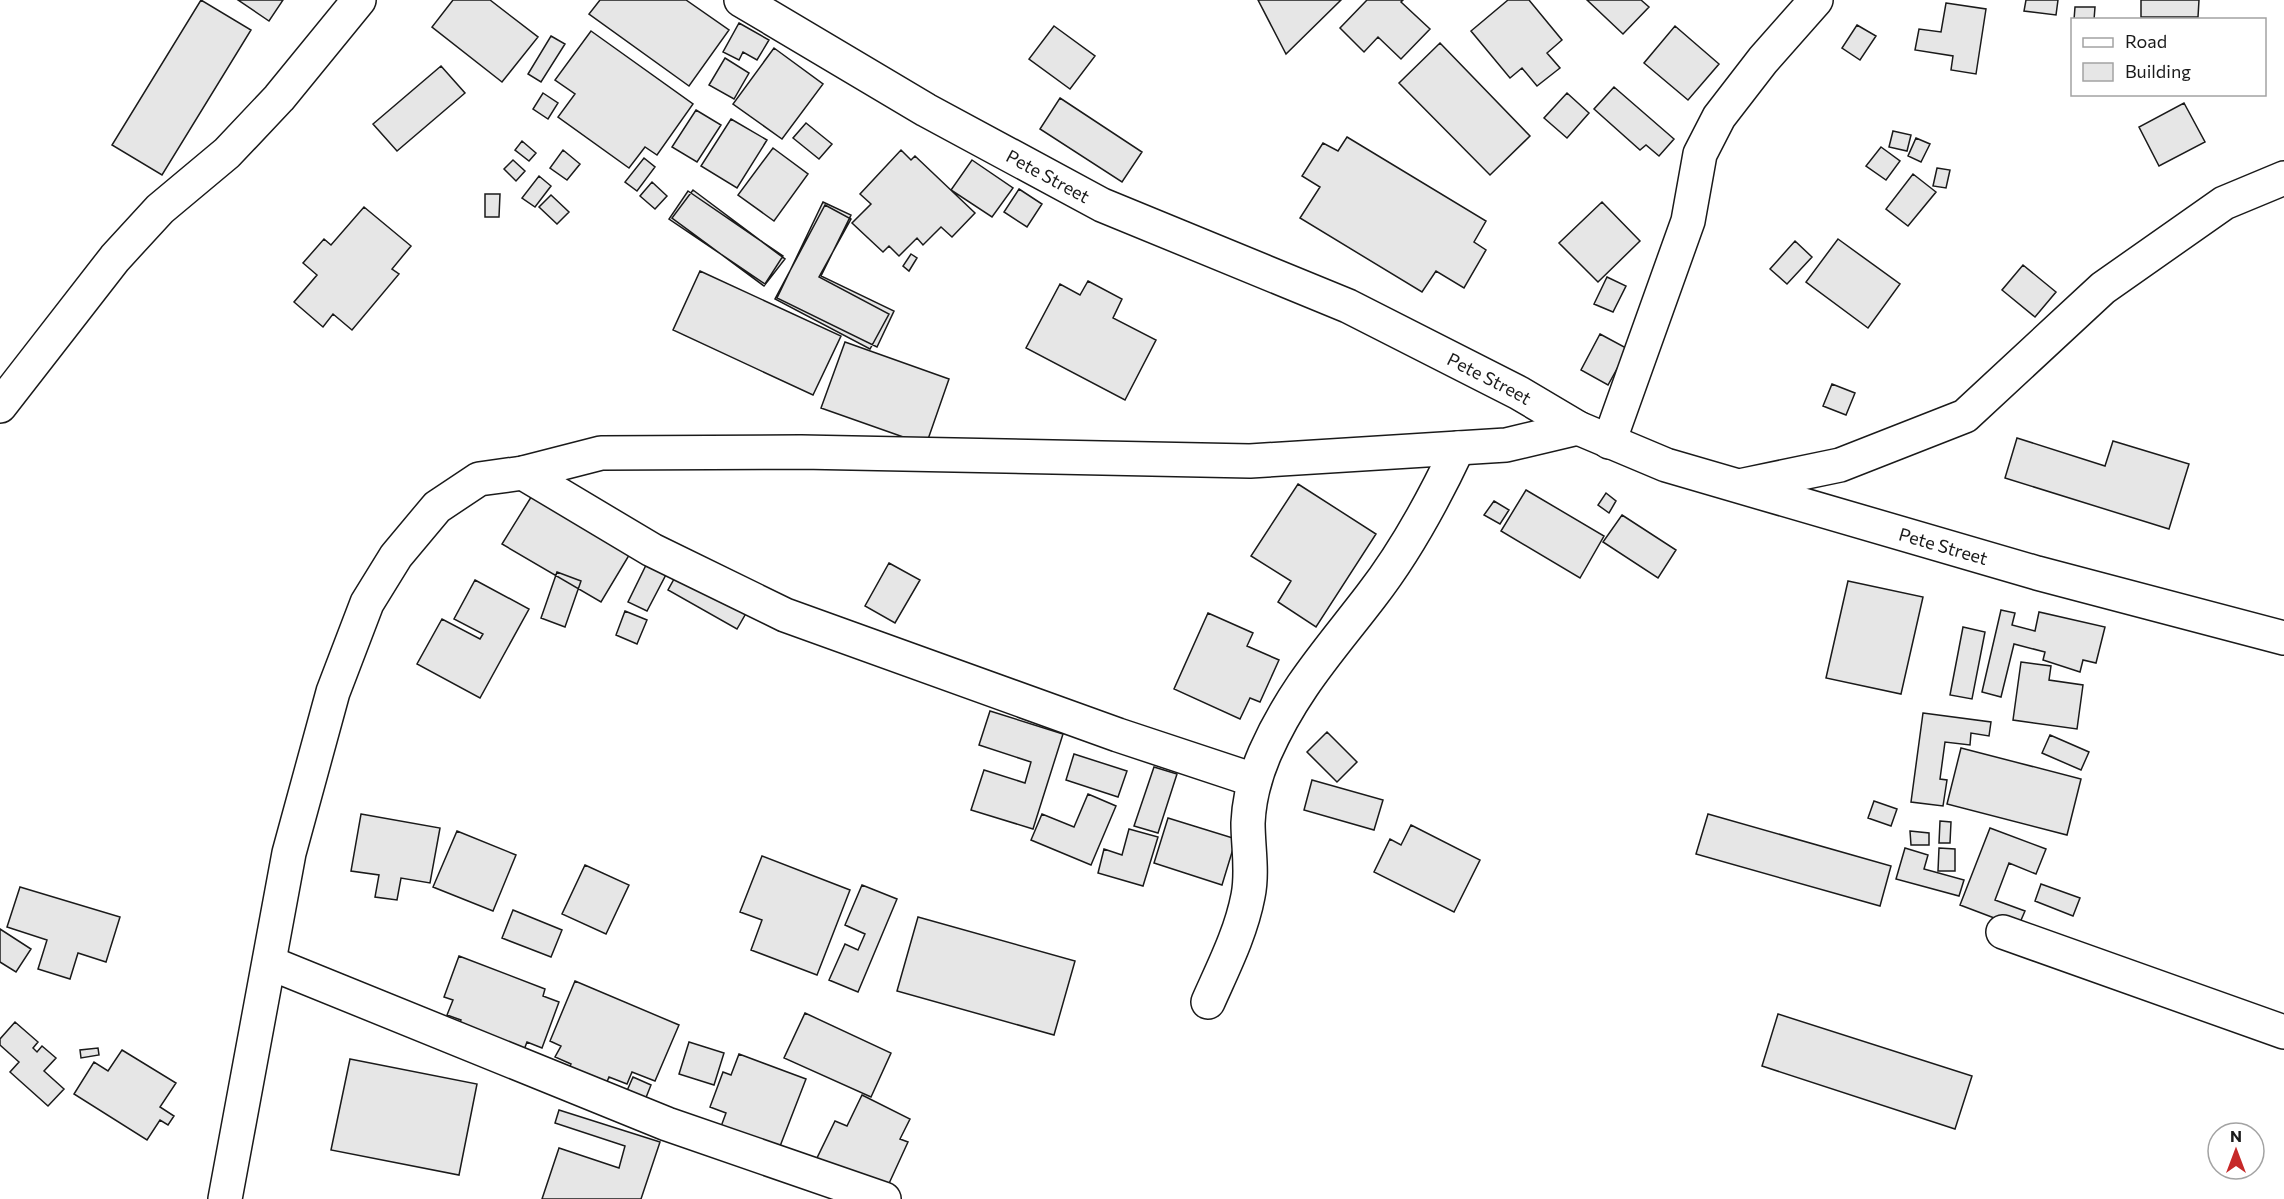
<svg xmlns="http://www.w3.org/2000/svg" width="2284" height="1199" font-family="Commissioner,sans-serif">
  <style>
    .building { fill: #e6e6e6; stroke: #1a1a1a; stroke-width: 1.5 }
    .lines { fill: none; stroke-linecap: round; stroke-linejoin: round }
    .minor-casing { stroke: #1a1a1a; stroke-width: 36 }
    .minor { stroke: #fff; stroke-width: 33 }
    .labels { text-anchor: middle; dominant-baseline: central; stroke-width: 4.5; stroke-linejoin: round; paint-order: stroke }
    .street-label { font-size: 18px; fill: #1a1a1a; stroke: #fff }
  </style>
  <rect width="100%" height="100%" fill="#fff"/>
  <path class="building" d="M201 0 251 30 162 175 112 145Z
    M238 0H283L269 21Z
    M453 0H490L538 37 502 82 432 27Z
    M600 0H686L729 30 689 86 589 14Z
    M1258 0H1341L1286 54Z
    M1367 0H1403L1401 2 1430 29 1401 59 1378 37 1364 52 1340 28Z
    M1508 0H1529L1562 40 1547 53 1560 68 1537 86 1522 68 1510 78 1471 31Z
    M1587 0H1641L1649 7 1623 34Z
    M2026 0H2058L2056 15 2024 11Z
    M2141 0H2199L2198 17H2141Z
    M1946 3 1986 9 1976 74 1951 70 1953 56 1915 50 1919 29 1941 32Z
    M2075 7H2095L2094 20H2074Z
    M739 23 769 40 757 60 743 52 739 60 723 52Z
    M1857 25 1876 36 1860 60 1842 48Z
    M1054 26 1095 56 1070 89 1029 59Z
    M1675 26 1719 64 1688 100 1644 63Z
    M591 31 693 104 657 155 645 147 629 168 558 117 575 94 555 80Z
    M551 36 565 44 541 82 528 74Z
    M1440 43 1530 136 1490 175 1399 83Z
    M774 48 823 84 782 139 733 104Z
    M725 58 749 73 734 99 709 85Z
    M441 66 465 93 397 151 373 124Z
    M1614 87 1674 139 1659 156 1646 145 1640 150 1594 109Z
    M543 93 558 103 548 119 533 109Z
    M1567 93 1589 113 1567 138 1544 118Z
    M1060 98 1142 152 1122 182 1040 129Z
    M2184 103 2205 142 2159 166 2139 127Z
    M696 110 721 125 697 162 672 147Z
    M731 119 767 140 737 188 701 166Z
    M806 123 832 144 819 159 793 138Z
    M1893 131 1911 135 1907 151 1889 147Z
    M1347 137 1486 221 1474 242 1486 250 1464 288 1436 271 1422 292 1300 218 1320 187 1302 176 1323 143 1338 151Z
    M1916 138 1930 144 1921 162 1908 156Z
    M522 141 536 153 529 161 515 150Z
    M1881 147 1900 161 1886 180 1866 166Z
    M773 148 808 174 774 221 738 195Z
    M563 150 580 164 567 180 550 168Z
    M901 150 911 160 915 156 975 213 952 237 941 227 923 245 917 238 899 256 889 246 883 252 852 223 871 204 860 194Z
    M644 158 655 167 637 191 625 182Z
    M513 160 525 171 516 181 504 169Z
    M972 160 1013 188 992 217 951 190Z
    M1937 168 1950 170 1946 188 1933 186Z
    M1913 174 1936 192 1908 226 1886 209Z
    M539 176 551 186 535 207 522 198Z
    M652 182 667 196 655 209 640 196Z
    M1019 189 1042 204 1027 227 1004 212Z
    M693 190 785 259 764 286 672 218Z
    M688 191 783 256 765 284 669 219Z
    M485 194H500L499 217H485Z
    M551 195 569 212 557 224 539 207Z
    M823 202 851 215 821 276 894 311 877 347 777 298Z
    M1602 202 1640 241 1598 282 1559 243Z
    M825 205 851 219 819 277 889 314 870 349 775 299Z
    M364 207 411 246 392 269 399 274 352 330 333 314 323 327 294 302 317 275 303 263 324 239 331 245Z
    M1838 239 1900 284 1868 328 1806 282Z
    M1795 241 1812 257 1787 284 1770 269Z
    M911 254 917 258 909 271 903 266Z
    M2023 265 2056 292 2035 317 2002 290Z
    M700 271 841 336 813 395 673 330Z
    M1607 277 1626 286 1613 312 1594 304Z
    M1088 281 1122 299 1113 318 1156 340 1125 400 1026 348 1060 284 1080 295Z
    M1600 334 1628 349 1608 385 1581 370Z
    M845 342 949 379 926 445 821 408Z
    M1832 384 1855 393 1846 415 1823 406Z
    M2017 438 2105 466 2113 441 2189 464 2169 529 2005 478Z
    M1298 484 1376 534 1316 627 1278 602 1291 581 1251 556Z
    M1526 490 1604 536 1580 578 1501 531Z
    M1606 493 1616 501 1609 513 1598 505Z
    M533 494 631 552 601 602 502 544Z
    M1494 501 1509 510 1500 524 1484 515Z
    M1622 515 1676 550 1658 578 1603 542Z
    M651 555 671 565 647 611 628 602Z
    M889 563 920 580 895 623 865 606Z
    M679 570 749 608 737 629 668 590Z
    M557 572 581 581 565 627 541 618Z
    M475 580 529 609 480 698 417 664 442 619 480 639 483 634 454 619Z
    M1848 581 1923 597 1901 694 1826 678Z
    M2001 610 2015 613 2012 625 2035 631 2039 612 2105 627 2096 663 2083 660 2080 672 2043 660 2045 652 2014 644 2001 697 1982 692Z
    M625 611 647 620 637 644 616 635Z
    M1208 613 1253 633 1247 646 1279 660 1260 702 1250 698 1240 719 1174 689Z
    M1963 627 1985 632 1972 699 1950 695Z
    M2021 662 2051 666 2049 680 2083 685 2077 729 2013 720Z
    M990 711 1063 734 1033 829 971 810 984 770 1025 783 1031 762 979 745Z
    M1923 713 1991 722 1989 736 1971 733 1970 745 1945 742 1940 779 1947 780 1943 806 1911 802Z
    M1327 732 1357 762 1337 782 1307 752Z
    M2050 735 2089 752 2081 770 2042 753Z
    M1961 748 2081 779 2067 835 1947 804Z
    M1074 754 1127 771 1118 797 1066 780Z
    M1154 767 1177 774 1158 833 1134 826Z
    M1312 780 1383 800 1374 830 1304 810Z
    M1088 794 1116 806 1091 865 1031 840 1042 814 1074 827Z
    M1874 801 1897 809 1891 826 1868 818Z
    M361 814 440 828 430 883 401 878 397 900 375 897 379 875 351 871Z
    M1708 814 1891 866 1880 906 1696 854Z
    M1168 818 1236 839 1222 885 1154 863Z
    M1940 821 1951 822 1950 843H1939Z
    M1411 825 1480 860 1454 912 1374 872 1390 839 1401 845Z
    M1990 828 2046 849 2036 874 2009 863 1995 900 2025 911 2018 927 1960 905Z
    M1129 829 1158 837 1143 886 1098 873 1104 849 1122 855Z
    M457 831 516 855 493 911 433 887Z
    M1910 831 1929 833V845H1911Z
    M1905 848 1928 855 1924 869 1964 880 1959 896 1896 879Z
    M1939 848 1955 849V871H1938Z
    M762 856 850 890 817 975 751 950 762 920 740 912Z
    M585 865 629 885 606 934 562 914Z
    M2041 884 2080 898 2073 916 2035 901Z
    M862 885 897 899 858 992 829 980 845 944 858 950 865 934 845 925Z
    M20 887 120 917 106 962 78 953 70 979 38 969 47 940 7 927Z
    M513 910 562 930 551 957 502 938Z
    M918 917 1075 961 1054 1035 897 991Z
    M0 929 31 949 16 972 0 962Z
    M459 956 545 989 543 996 559 1002 542 1048 527 1042 522 1055 457 1030 461 1020 447 1015 453 1000 444 997Z
    M575 981 679 1025 655 1081 632 1072 627 1084 609 1077 604 1089 567 1074 571 1064 555 1057 561 1046 550 1041Z
    M805 1013 891 1053 871 1097 784 1058Z
    M1778 1014 1972 1076 1955 1129 1762 1066Z
    M15 1022 38 1042 33 1048 37 1052 42 1046 56 1058 44 1071 64 1089 48 1106 10 1072 19 1062 0 1045V1039Z
    M689 1042 724 1053 714 1085 679 1074Z
    M98 1048 99 1055 81 1058 80 1050Z
    M122 1050 176 1083 160 1107 174 1116 168 1125 160 1120 147 1140 74 1094 94 1062 108 1071Z
    M739 1054 806 1079 777 1154 719 1132 726 1113 710 1107 723 1072 731 1075Z
    M350 1059 477 1084 459 1175 331 1150Z
    M633 1077 651 1085 645 1100 626 1093Z
    M862 1095 910 1119 900 1139 908 1142 886 1190 817 1158 835 1121 847 1126Z
    M559 1110 660 1142 641 1199H542L559 1148 619 1168 625 1146 555 1123Z"/>
  <g class="lines">
    <g class="minor-casing">
      <g id="minor">
        <path id="s1" d="M741 0 926 110 1102 205 1348 306 1519 393 1578 428 1666 465 2037 573 2284 638"/>
        <path d="M0 406 115 258 160 209 227 153 279 98 359 0"/>
        <path d="M1609 442 1688 221 1700 154 1719 117 1763 60 1816 0"/>
        <path d="M523 473 652 550 785 615 1118 735 1254 780"/>
        <path d="M1744 485 1840 465 1965 416 2103 288 2224 203 2284 178"/>
        <path d="M2003 932 2284 1032"/>
        <path d="M270 963 667 1124 884 1199"/>
        <path d="M1208 1002C1223 968 1241 933 1248 896 1253 872 1248 847 1248 823 1249 799 1255 776 1265 753 1294 688 1329 651 1371 596 1406 551 1434 499 1458 448"/>
        <path d="M225 1199 289 853 333 692 367 603 396 556 437 507 479 479 523 473 601 453 801 452 1250 461 1506 445 1578 428"/>
      </g>
    </g>
    <use href="#minor" class="minor"/>
  </g>
  <g class="labels">
    <g class="street-label">
      <text stroke="none"><textPath href="#s1" startOffset="354">Pete Street</textPath></text>
      <text stroke="none"><textPath href="#s1" startOffset="840">Pete Street</textPath></text>
      <text stroke="none"><textPath href="#s1" startOffset="1326">Pete Street</textPath></text>
    </g>
  </g>
  <rect x="2071" y="18" width="195" height="78" fill="#ffffff" stroke="#a3a3a3" stroke-width="1.5"/>
  <rect x="2083" y="38" width="30" height="9" fill="#ffffff" stroke="#a3a3a3" stroke-width="1.5"/>
  <text x="2125" y="48" font-size="18" fill="#1a1a1a">Road</text>
  <rect x="2083" y="63" width="30" height="18" fill="#e6e6e6" stroke="#a3a3a3" stroke-width="1.5"/>
  <text x="2125" y="78" font-size="18" fill="#1a1a1a">Building</text>
  <g transform="translate(2236 1151)"><circle r="28" fill="#ffffff" stroke="#a3a3a3" stroke-width="1.5"/>
  <path d="M0-4.5L10 22L0 15L-10 22Z" fill="#c62828"/>
  <text y="-9" font-size="16" font-weight="bold" text-anchor="middle" fill="#1a1a1a">N</text>
  </g>
</svg>
